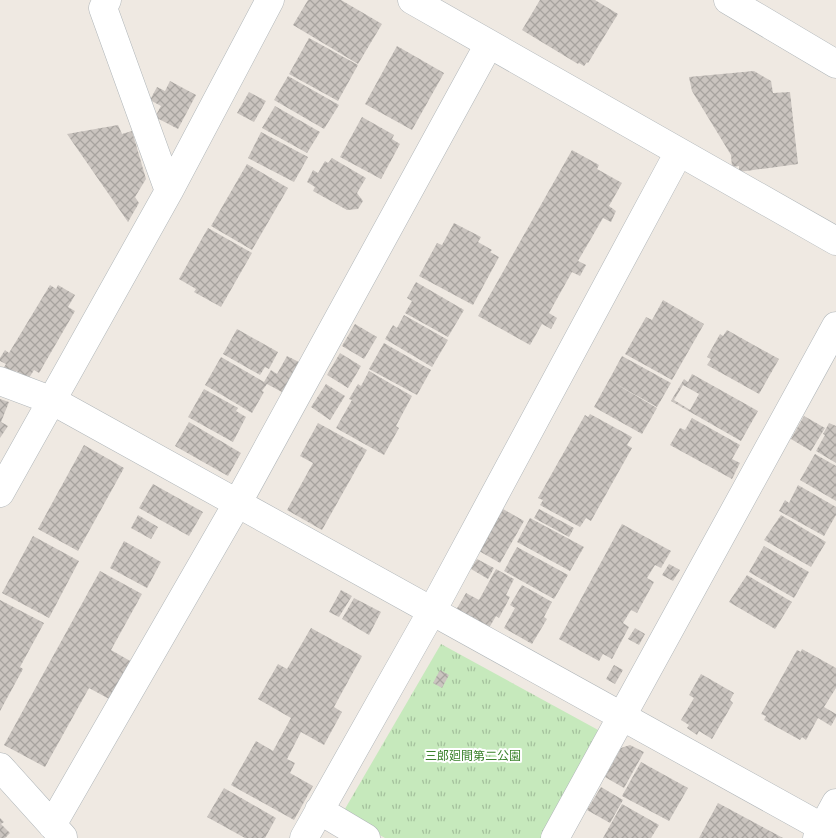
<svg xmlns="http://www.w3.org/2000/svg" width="836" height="838" font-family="'PT Sans','Noto Sans JP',sans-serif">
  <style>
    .park { fill: url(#park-tufts) }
    .building { fill: url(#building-cross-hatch); fill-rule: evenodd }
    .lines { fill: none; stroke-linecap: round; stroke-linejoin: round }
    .minor-casing { stroke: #b0b6b9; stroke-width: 29 }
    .minor { stroke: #fff; stroke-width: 28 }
    .labels { text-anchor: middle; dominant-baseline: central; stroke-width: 4; stroke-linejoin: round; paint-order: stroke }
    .park-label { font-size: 12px; fill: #3b822c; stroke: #fff }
  </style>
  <defs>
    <pattern id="park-tufts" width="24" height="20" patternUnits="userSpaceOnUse" patternTransform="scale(1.25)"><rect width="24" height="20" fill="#c6e9bc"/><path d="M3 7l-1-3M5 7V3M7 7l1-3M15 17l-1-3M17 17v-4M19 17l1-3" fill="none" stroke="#a4c09c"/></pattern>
    <pattern id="building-cross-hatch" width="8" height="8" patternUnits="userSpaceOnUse" patternTransform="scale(1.25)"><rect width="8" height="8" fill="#cac4bf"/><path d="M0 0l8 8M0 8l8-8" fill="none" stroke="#a7a39f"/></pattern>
  </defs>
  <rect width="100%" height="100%" fill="#efe9e2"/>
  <path class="park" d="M441 644 600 731 542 838H385L342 814Z"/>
  <path class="building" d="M308 0H341L382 24 358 64 293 25Z
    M540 0H595L618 14 588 63 587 62 584 66 579 63 578 64 522 30Z
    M309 38 358 65 338 101 289 74Z
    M397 46 444 73 412 130 365 104Z
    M754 71 771 81 773 93 790 92 798 164 739 172V166L732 167 731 155 692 91 689 77Z
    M288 76 339 105 324 129 274 100Z
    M170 81 196 95 178 129 155 117 161 106 150 100 157 87 165 91Z
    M249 92 266 101 254 122 237 113Z
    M275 106 320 132 307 153 262 128Z
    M362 117 394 135 392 139 400 144 381 179 340 157Z
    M118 125 122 134 132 131 146 179 135 197 139 203 128 222 67 134Z
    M261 132 308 157 294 182 248 158Z
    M572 150 599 165 597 169 622 183 609 206 616 211 611 222 603 218 578 261 586 265 580 276 572 272 549 313 557 318 551 329 542 324 530 345 478 316Z
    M332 158 366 178 357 193 363 201 358 209 347 210 313 191 315 187 307 182 313 170 318 173 325 161 328 163Z
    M247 164 288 188 252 250 211 226Z
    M454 223 481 237 478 242 492 250 490 252 499 257 473 305 419 276 437 243 442 245Z
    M208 228 252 253 221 307 194 292 196 289 179 279Z
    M416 282 464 310 448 337 405 313 412 301 407 298Z
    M50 285 56 289 58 285 75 295 68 307 75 311 39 373 34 370 29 378 16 371 13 375 3 369 6 364 0 361V358L5 350 9 353Z
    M663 300 704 324 672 380 625 354 646 317 652 320Z
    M404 315 448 340 432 367 385 339 393 325 397 328Z
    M355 324 377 337 364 359 342 346Z
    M237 329 278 352 269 369 265 367 260 375 223 354Z
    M727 330 779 359 759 394 707 365 711 359 707 357 720 334 723 336Z
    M384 343 431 370 417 395 369 369Z
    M340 353 361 366 348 388 327 375Z
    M287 356 299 362 282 392 267 384 262 391 264 392 252 413 205 385 221 357 264 382 271 370 277 374Z
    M622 356 671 383 657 407 609 380Z
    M369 371 412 396 396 426 399 428 384 455 336 428 352 400 349 399 358 384 361 386Z
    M692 374 758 411 741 441 671 401 684 379 688 382ZM683 385 699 394 690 410 674 400Z
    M609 380 657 408 642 434 594 407Z
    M326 384 345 396 330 420 311 407Z
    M204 389 238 408 236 411 246 417 233 442 188 417Z
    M0 399 9 402 1 422 8 426 0 438Z
    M590 414 632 437 627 445 632 448 591 521 586 518 580 527 540 505 543 500 538 498 585 415 588 417Z
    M804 416 825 428 811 451 791 439Z
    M692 418 740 445 732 459 740 463 732 479 670 445 680 428 685 430Z
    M189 422 241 453 228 476 175 446Z
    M318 423 367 450 322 530 287 510 313 463 300 456Z
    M829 423 836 426V463L816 451 825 435 823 434Z
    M84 445 124 468 78 551 38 529Z
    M815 454 836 466V501L800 480Z
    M153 484 203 512 189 536 139 508Z
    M798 485 836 507V515L824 536 779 511 785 500 789 503Z
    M503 509 524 521 500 563 479 551Z
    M539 509 574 528 569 537 534 518Z
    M138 515 158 527 151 539 131 528Z
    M781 515 826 542 811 567 764 540Z
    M530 518 584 547 570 571 517 542Z
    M622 524 671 551 661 568 655 565 647 578 654 582 637 613 631 610 623 623 629 627 612 659 603 654 599 661 559 639Z
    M33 536 79 561 49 618 2 593Z
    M124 541 161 562 147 588 110 568Z
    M764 546 809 572 794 598 749 572Z
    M517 547 568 575 554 599 504 571Z
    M477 559 494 568 488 579 471 569Z
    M669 564 680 570 673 581 662 575Z
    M496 569 514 579 506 595 510 597 499 618 496 616 489 628 456 610 466 593 479 600Z
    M100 571 142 594 111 650 132 662 111 700 89 688 45 767 4 745Z
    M747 575 792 602 775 629 729 602Z
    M522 585 552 602 544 617 547 619 532 644 504 628 515 608 510 605Z
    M341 590 352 596 339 617 329 612Z
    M354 598 381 612 369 635 342 619Z
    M0 600 44 623 20 667 23 669 0 711Z
    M311 628 362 656 334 707 342 712 324 745 301 732 287 759 295 763 290 773 313 786 294 820 231 785 256 741 273 751 291 718 258 699 278 664 287 669Z
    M635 628 645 634 639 645 628 639Z
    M802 649 836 668V688L824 707 836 714V717L831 726 818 718 806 740 802 737 800 740 764 720 766 716 761 714 797 650 801 652Z
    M614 665 623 670 615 684 606 679Z
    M440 670 449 675 442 688 433 683Z
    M701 674 734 693 730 700 733 703 712 739 699 731 697 735 687 728 689 725 681 720 694 698 689 695Z
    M630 745 644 752 624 788 605 777 621 748Z
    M641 762 688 788 669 821 622 796Z
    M601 787 623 800 610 823 587 810Z
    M224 788 276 818 265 838H245L207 817Z
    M718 803 783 838H699Z
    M622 804 659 825 651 838H603Z
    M0 818 4 822 1 824 10 833 5 838H0Z"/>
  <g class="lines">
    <g class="minor-casing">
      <path id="minor" d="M107 0 103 8 169 191
        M412 0 836 241
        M728 0 836 64
        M0 381 53 401 836 835
        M0 493 169 191 270 0
        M0 767 63 837
        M319 810 366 838
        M52 825 237 504 489 44
        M304 838 432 611 679 152
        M555 838 836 326
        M817 838 836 803"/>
    </g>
    <use href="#minor" class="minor"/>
  </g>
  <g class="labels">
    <g class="park-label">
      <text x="473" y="755">三郎廻間第二公園</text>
    </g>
  </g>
</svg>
